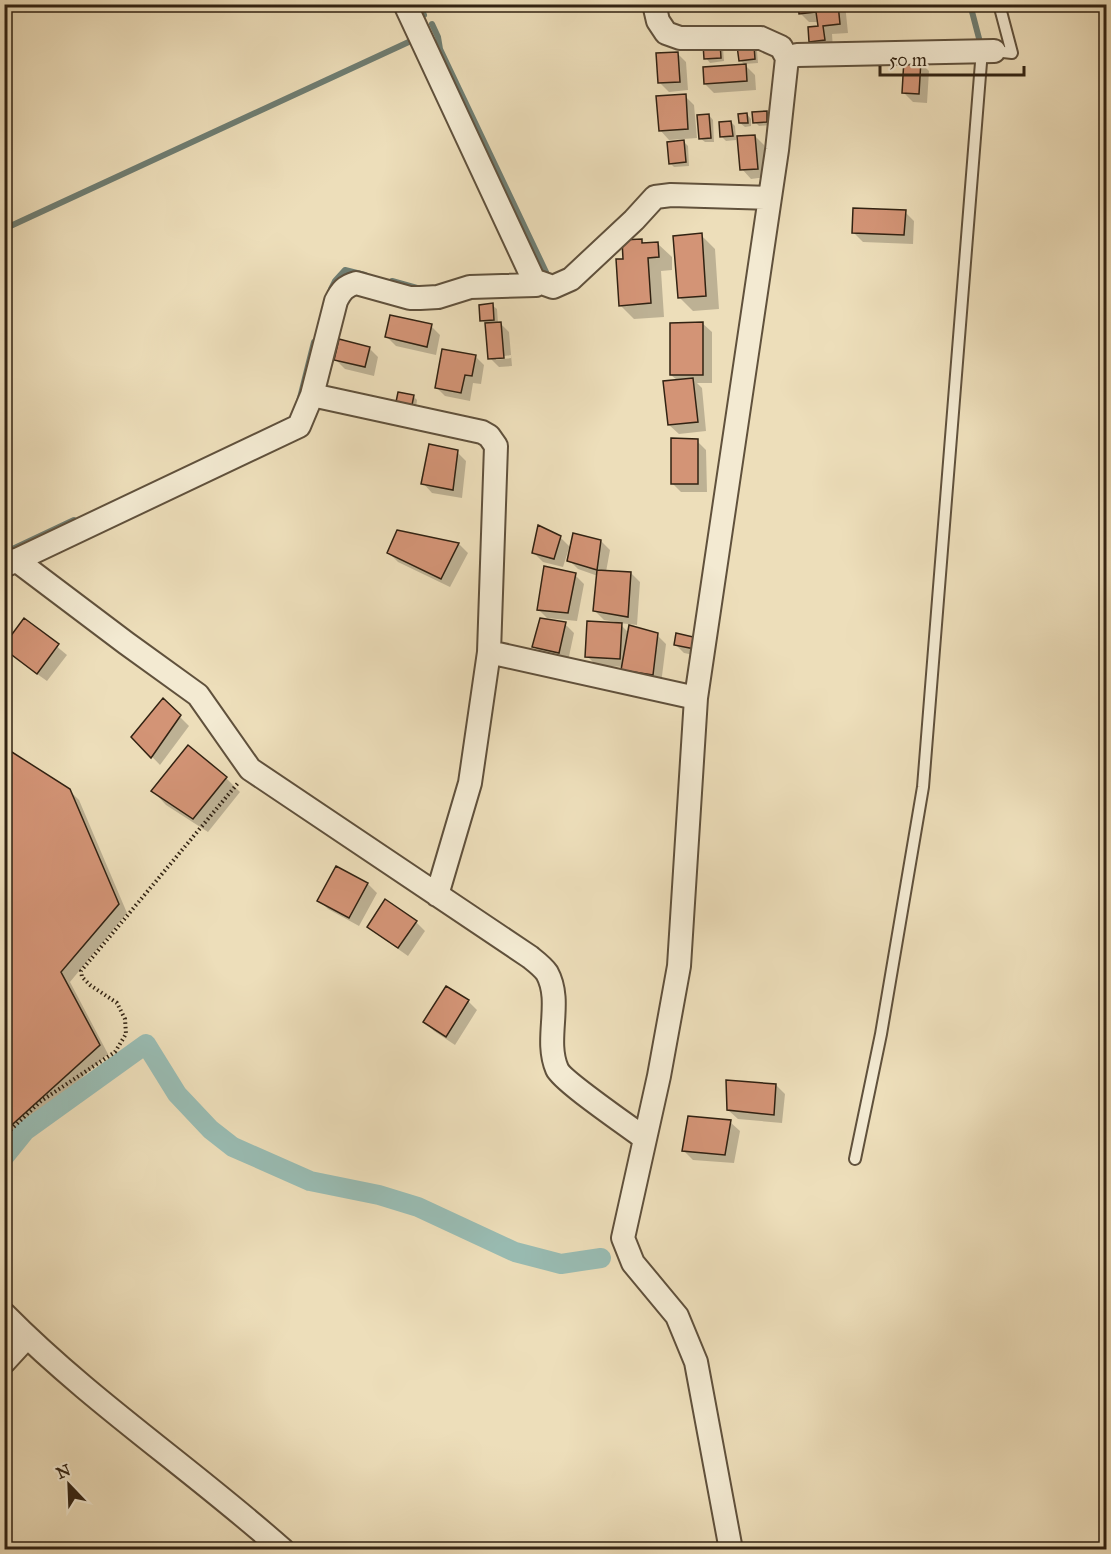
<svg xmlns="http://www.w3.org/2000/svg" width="1111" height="1554" font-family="'IM FELL Great Primer',serif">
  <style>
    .shadow { fill: #0003; fill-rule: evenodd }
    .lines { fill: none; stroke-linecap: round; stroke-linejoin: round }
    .stream { stroke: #6f7e73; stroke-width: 6 }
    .canal { stroke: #99bcb3; stroke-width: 20 }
    .building { fill: #d39476; stroke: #312212; stroke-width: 1.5 }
    .service-casing { stroke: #60513c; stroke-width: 14 }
    .minor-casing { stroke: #60513c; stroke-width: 26 }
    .path { stroke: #312212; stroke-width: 4; stroke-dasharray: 1.5 3; stroke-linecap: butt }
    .service { stroke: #f3ead2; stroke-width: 10 }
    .minor { stroke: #f3ead2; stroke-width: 22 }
  </style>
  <rect width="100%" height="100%" fill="#eddeba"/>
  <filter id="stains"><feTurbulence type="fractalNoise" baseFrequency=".00333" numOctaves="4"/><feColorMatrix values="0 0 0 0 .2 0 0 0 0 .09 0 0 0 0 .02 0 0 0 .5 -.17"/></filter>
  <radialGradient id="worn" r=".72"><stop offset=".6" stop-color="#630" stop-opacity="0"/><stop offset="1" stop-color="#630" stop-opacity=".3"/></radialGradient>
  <path class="shadow" d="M799 4H845L848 33 832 34 833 49 820 50 811 41 819 28V22H809L800 13Z
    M719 44 723 48 724 61 710 63 706 58Z
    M753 46 757 51 758 63 744 64 755 75 756 90 714 93 705 84 746 66 740 60Z
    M677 53 686 62 688 90 669 92 660 83Z
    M920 62 929 71 927 103 913 102 904 93Z
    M685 96 694 105 697 138 669 140 660 130Z
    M766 112 770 116 771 125 759 126 755 122Z
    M747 114 751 119V126L745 127 740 123Z
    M709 115 713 120 714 142H705L700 138Z
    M731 122 735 126 736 140 726 141 722 137Z
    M755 136 764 145 766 177 751 179 742 169Z
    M684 142 688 146 689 166 674 167 670 163Z
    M905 212 914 221 913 244 863 242 853 232Z
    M701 235 715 249 719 309 693 311 679 297Z
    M641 240 645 245 658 244 672 257V270L661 271 664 317 634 319 620 305Z
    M492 305 497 309 498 323H500L509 332 512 366 499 367 490 358 486 324 482 320ZM511 355V358L496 360V357Z
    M702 323 712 332V383H697L702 388 706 431 679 434 669 425 678 381 671 375Z
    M431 326 440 335 436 355 396 346 387 337Z
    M369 348 378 357 374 376 345 369 336 360Z
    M475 356 484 365 481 384 473 383 470 401 445 396 436 387Z
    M413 396 417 400 416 408 398 402Z
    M697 441 706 450 707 492H681L672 483Z
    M457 452 466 461 462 498 432 493 423 483Z
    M398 532 459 544 468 553 450 587 398 562 389 553Z
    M560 537 571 548 601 541 610 550 606 572 631 573 640 582 637 625 619 623 629 633 657 635 666 644 661 684 632 679 623 669V667L596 665 587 656 617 622 604 620 595 611 598 576 578 569 569 560 571 548H569L563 567 543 562 534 553Z
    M575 575 584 584 577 621 547 618 538 609Z
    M25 620 67 655 47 681 13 657 4 647Z
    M565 624 574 633 568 661 543 655 534 646Z
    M677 635 709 658 684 653 675 644Z
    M163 700 189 726 160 765 133 737Z
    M4 749 69 790 79 800 127 913 70 982 108 1054 4 1149Z
    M226 778 240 792 208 832 166 805 153 791Z
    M337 868 368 884 377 893 359 926 328 909 319 900Z
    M416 922 425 931 408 956 378 935 369 926Z
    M468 1001 477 1010 455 1045 434 1031 425 1022Z
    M776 1085 785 1094 782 1123 738 1119 728 1110Z
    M730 1122 740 1131 734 1163 693 1160 684 1151Z"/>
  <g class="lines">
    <path class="stream" d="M419 4 424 15
      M970 4 981 46
      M432 24 438 37 440 49 546 272
      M4 229 413 40
      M392 281 417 288
      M331 289 335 281 345 270 365 275
      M299 402 314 342
      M4 553 74 520"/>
    <path class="canal" d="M4 1157 25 1131 146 1044 177 1094 210 1129 233 1147 310 1181 379 1195 418 1207 515 1252 561 1264 601 1258"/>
  </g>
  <path class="building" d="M798 4H838L840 24 823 26 825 40 809 42 808 27 818 26 816 12 799 14Z
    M720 42 721 58 704 59 703 44Z
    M754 45 755 59 739 61 737 46Z
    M678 52 680 82 658 83 656 53Z
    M904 59 921 60 919 94 902 93Z
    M746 64 747 81 704 84 703 67Z
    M686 94 688 129 659 131 656 96Z
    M767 111V122L753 123 752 112Z
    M747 113 748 123H739L738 114Z
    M709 114 711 138 699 139 697 115Z
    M731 121 733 136 720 137 719 122Z
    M755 135 758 169 740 170 737 136Z
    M684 140 686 162 669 164 667 142Z
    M853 208 906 210 904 235 852 233Z
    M702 233 706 296 678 298 673 236Z
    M642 239V243L658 242 659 257 648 258 651 303 619 306 616 259H623L622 240Z
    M493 303 494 320 480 321 479 305Z
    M390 315 432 324 427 347 385 337Z
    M501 322 504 358 488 359 485 323Z
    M703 322V375H670V323Z
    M339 339 370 347 365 367 334 360Z
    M442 349 476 355 472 376 465 375 461 393 435 388Z
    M693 378 698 422 668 425 663 381Z
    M398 392 414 395 412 405 396 402Z
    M671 438 698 439V484H671Z
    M429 444 458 450 453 490 421 484Z
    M538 525 561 536 554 559 532 553Z
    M397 530 459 543 441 579 387 553Z
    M573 533 601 540 597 570 567 561Z
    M544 566 576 573 568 613 537 610Z
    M597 570 631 572 628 617 593 611Z
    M24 618 59 644 37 674 4 649V645Z
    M540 618 566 622 559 653 532 647Z
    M587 621 622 623 620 659 585 657Z
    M629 625 658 633 653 675 621 670Z
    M676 633 702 639 700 650 674 645Z
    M163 698 181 715 151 758 131 737Z
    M188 745 227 777 193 819 151 791Z
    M4 747 70 789 119 904 61 972 100 1045 4 1132Z
    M336 866 368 883 349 918 317 901Z
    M385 899 417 921 398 948 367 927Z
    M446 986 469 1000 446 1037 423 1022Z
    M726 1080 776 1084 774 1115 727 1110Z
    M688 1116 731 1120 725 1155 682 1151Z"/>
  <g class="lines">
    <g class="service-casing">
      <path id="service" d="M994 51 1012 53 999 4
        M855 1159 881 1034 923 787 982 50"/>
    </g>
    <g class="minor-casing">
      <path id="minor" d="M405 4 536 285
        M654 4 658 21 666 33 680 38H761L781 47 787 58 777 150 696 698 679 966 659 1076 623 1238 633 1263 677 1316 696 1362 731 1550
        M787 58 797 55 994 51
        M312 395 482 432 489 436 496 446 489 652 470 783 437 895
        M16 560 126 643 198 695 250 769 530 957C535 961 543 967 547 973 563 1002 544 1039 557 1069 562 1081 630 1127 644 1138
        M4 566 299 426 312 395 336 301C341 291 345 286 356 283L410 298H420L438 297 470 287 536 285 539 282 553 287 571 279 634 220 655 197 671 195 769 198
        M489 652 696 698
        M4 1314C90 1401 192 1469 283 1550
        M4 1362 27 1337"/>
    </g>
    <path class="path" d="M4 1136 41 1101 115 1052 126 1034 125 1019 117 1003 90 985 82 977 81 971 238 783"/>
    <use href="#service" class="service"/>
    <use href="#minor" class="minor"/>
  </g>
  <rect width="1111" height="1554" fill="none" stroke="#eddeba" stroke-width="24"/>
  <rect x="6" y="6" width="1099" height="1542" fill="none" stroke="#312212" stroke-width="3"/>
  <rect x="12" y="12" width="1087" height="1530" fill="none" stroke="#312212" stroke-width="1.5"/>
  <g transform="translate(69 1485) rotate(337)" stroke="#f3ead2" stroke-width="4.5" paint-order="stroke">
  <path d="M0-4.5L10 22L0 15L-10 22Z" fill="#312212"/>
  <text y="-9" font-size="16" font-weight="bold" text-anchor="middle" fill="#312212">N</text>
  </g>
  <path d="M880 66v9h144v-9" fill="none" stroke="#312212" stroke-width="3"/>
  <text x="889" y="66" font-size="18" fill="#312212" stroke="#f3ead2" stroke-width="4.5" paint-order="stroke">50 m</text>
  <rect width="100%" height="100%" filter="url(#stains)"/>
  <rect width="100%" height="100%" fill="url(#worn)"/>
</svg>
